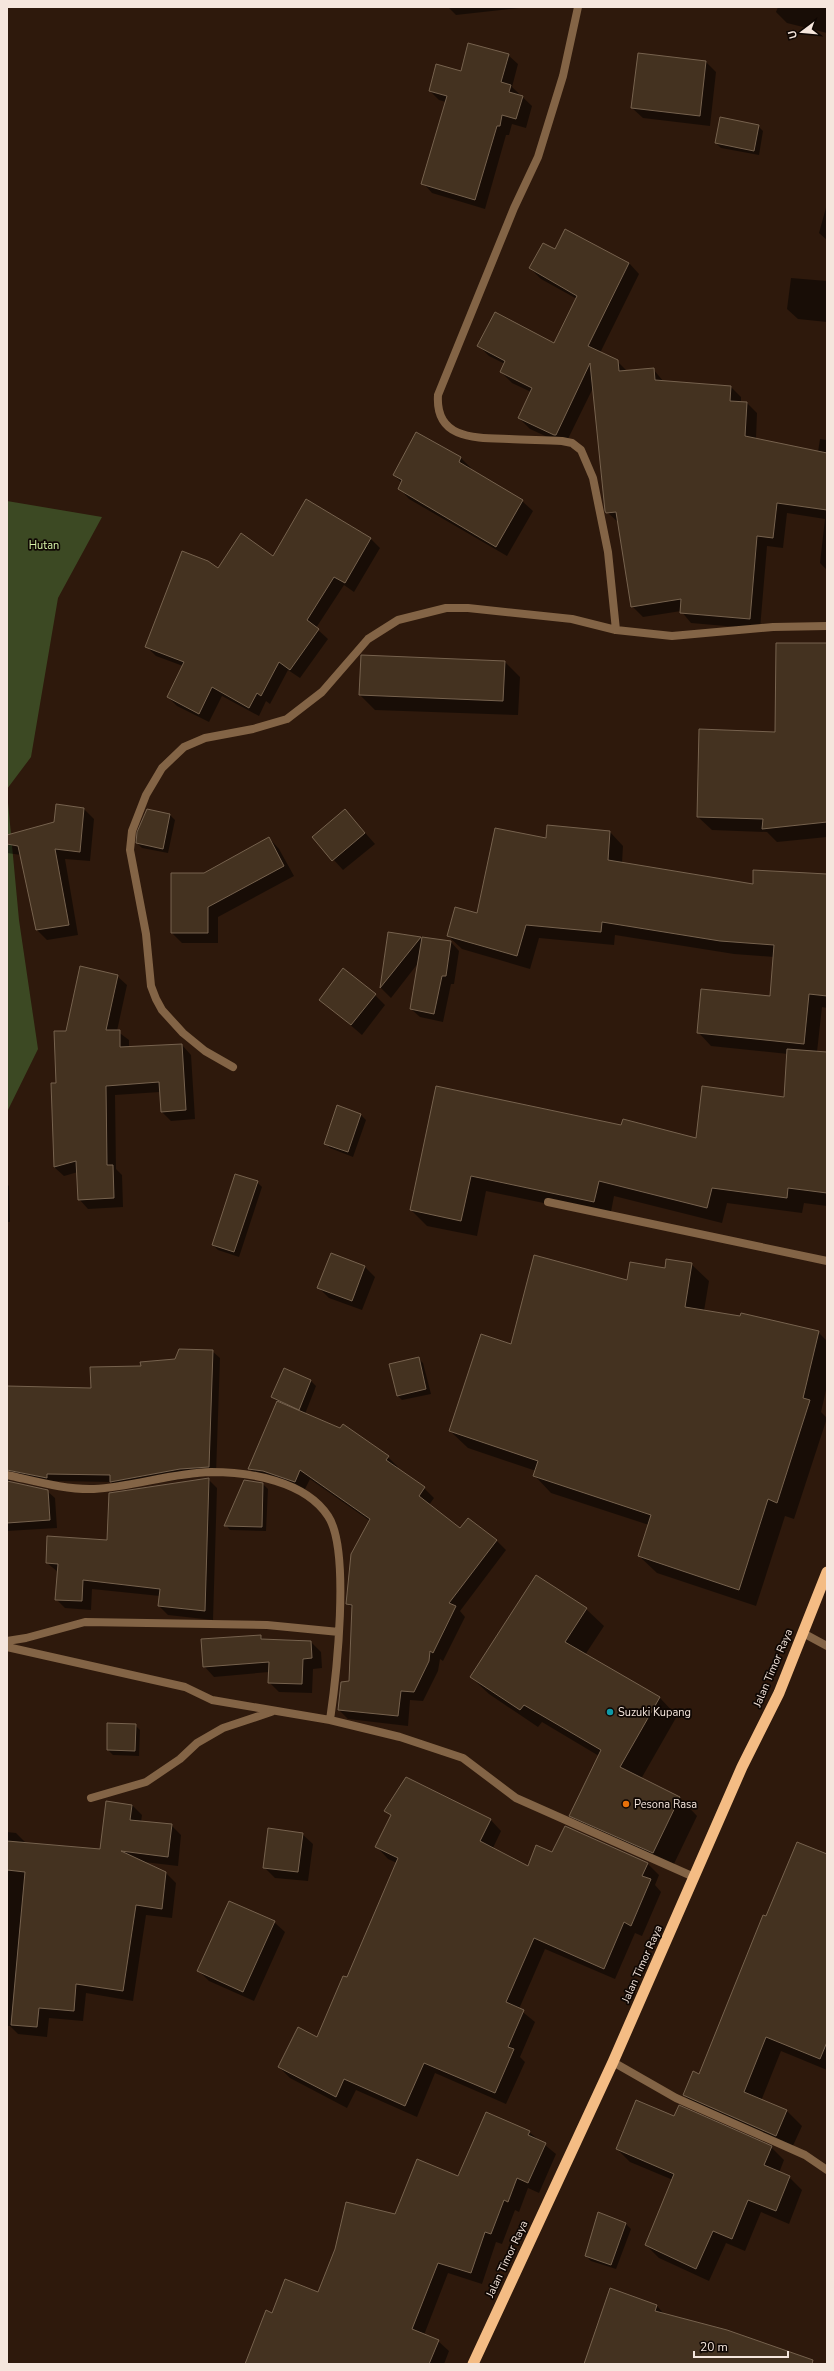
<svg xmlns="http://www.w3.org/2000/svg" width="834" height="2371" font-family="'Nunito Sans',sans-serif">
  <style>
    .green { fill: #3c4923 }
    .shadow { fill: #0007 }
    .building { fill: #443220; stroke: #76624e }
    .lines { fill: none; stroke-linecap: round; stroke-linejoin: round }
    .service { stroke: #836446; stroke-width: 8 }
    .minor { stroke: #836446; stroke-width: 8 }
    .trunk { stroke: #f4bc84; stroke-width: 11 }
    .culture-dot { fill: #0f9aa8; stroke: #0f0703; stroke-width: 1.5 }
    .food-dot { fill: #e8710a; stroke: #0f0703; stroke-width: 1.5 }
    .labels { text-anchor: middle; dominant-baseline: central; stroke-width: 3.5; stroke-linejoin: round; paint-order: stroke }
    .park-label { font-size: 11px; fill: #d5f1a6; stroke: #0f0703 }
    .street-label { font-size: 11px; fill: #f5e6dd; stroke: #0f0703 }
    .poi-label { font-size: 11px; fill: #f5e6dd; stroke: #0f0703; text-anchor: start }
  </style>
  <rect width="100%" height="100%" fill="#2e190c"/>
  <path class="green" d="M7 501 102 517 58 598 31 757 7 789Z
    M7 792 19 920 38 1049 7 1112Z"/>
  <path class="shadow" d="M448 7H529L456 15Z
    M778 7H827V33L787 23 776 12Z
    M639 54 706 62 716 72 710 126 643 118 632 108Z
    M508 55 518 64 512 87 532 106 526 128 512 124 509 135H506L485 209 432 193 423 183 446 102 439 100 430 91 462 73Z
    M758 126 763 131 759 155 721 148 716 143Z
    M827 204V240L819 233Z
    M555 250 629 263 639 274 600 353 617 361 628 372 653 369 664 382 731 387 741 397V402L747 403 757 413 756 439 818 452 820 439 827 440V570L820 563 825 519 787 513 783 548 767 546 760 629 691 623 681 611 643 617 632 606 619 523 607 512 593 388 565 445 530 429 519 418 531 392 512 383 501 372 505 364 489 356 478 345 554 344 577 299 541 279 530 268Z
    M791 278 827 281V322L798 319 787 309Z
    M417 434 461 458 471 468 470 470 522 501 533 511 507 556 409 499 399 488 402 483 394 475Z
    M307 501 371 539 380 548 354 592 344 585 316 628 328 639 300 678 288 670 270 704 266 701 259 716 222 696 209 722 177 706 168 697 183 666 156 656 147 647 218 569 273 557Z
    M827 644V837L777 842 767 832 712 830 698 817 776 733Z
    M505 662 520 677 518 715 375 710 360 695Z
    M57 806 84 809 94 819 90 861 65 859 78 935 47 940 37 930 21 855 7 853V836L55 823Z
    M147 810 170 815 175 820 168 853 142 848 137 843Z
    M345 810 375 844 343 870 313 837Z
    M548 826 610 832 623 846 622 863 754 885 827 875V1008L822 1007 817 1052 827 1053V1206L804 1203 802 1213 727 1203 722 1223 614 1196 610 1217 486 1191 477 1236 427 1226 411 1210 436 1087 622 1127 697 1139 785 1098 788 1054 711 1046 698 1032 771 997 774 957 734 954 615 935 614 945 539 938 530 969 462 949 448 936 478 915 547 839Z
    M269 838 279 849 294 876 218 917V943H182L172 933 204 874Z
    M389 933 420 938 423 940 451 942 459 951 454 984H451L443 1022 420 1017 411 1009 419 962 391 998 381 988Z
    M117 976 127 985 117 1031 129 1040V1048L182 1045 191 1055 195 1119 171 1121 162 1112 160 1092 115 1095 116 1169 122 1175 123 1207 88 1209 79 1199 78 1172 64 1176 54 1167 57 1084 67 1032Z
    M375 995 385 1005 362 1035 320 999Z
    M338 1107 361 1115 366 1120 353 1157 330 1148 325 1143Z
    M257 1182 262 1187 239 1257 218 1250 213 1245Z
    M7 1184 9 1186 10 1222H7Z
    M691 1264 709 1281 704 1311 818 1332 827 1341V1386L821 1412 827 1418 794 1519 785 1516 756 1606 657 1573 639 1556 649 1525 551 1493 534 1475 536 1471 468 1448 450 1431 511 1345 628 1281 666 1269Z
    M365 1267 375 1277 362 1310 329 1298 318 1287Z
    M212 1351 220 1358 216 1474 118 1489 111 1482 54 1481V1485L13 1477 8 1482 47 1491 55 1498 57 1528 7 1531V1387L92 1389 142 1367Z
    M418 1358 423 1363 431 1394 402 1400 397 1395Z
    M284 1370 311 1381 316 1386 305 1414 388 1457 398 1467 396 1469 424 1488 434 1498 429 1505 460 1530 496 1540 506 1550 460 1611 465 1617 443 1661 440 1659 438 1671 423 1701 410 1700 408 1726 348 1719 339 1710 350 1682 353 1609 348 1604 370 1521 310 1479 304 1491 259 1479 250 1469 278 1402 273 1397Z
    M208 1479 217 1488 213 1620 168 1615 159 1606 160 1596 92 1589 91 1610 65 1608 56 1599 58 1572 47 1563 108 1541Z
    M263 1484 268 1489 266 1531 230 1530 226 1525Z
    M586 1609 604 1626 585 1655 660 1698 677 1716 641 1779 680 1798 697 1816 671 1870 588 1833 571 1815 599 1756 542 1722 538 1727 489 1694 471 1677Z
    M260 1636 265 1641 311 1642 321 1652 322 1668 313 1669 312 1693 279 1692 269 1682V1672L214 1677 204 1666Z
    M135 1725 140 1730 139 1756 113 1755 108 1750Z
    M132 1805 142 1815 141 1822 171 1825 181 1835 178 1866 144 1862 166 1873 176 1883 172 1918 146 1915 133 2001 86 1993 83 2021 49 2018 47 2037 18 2034 10 2026H7V1832L16 1833 26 1843 101 1850Z
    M385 1811 490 1819 501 1831 493 1848 528 1867 552 1853 565 1827 648 1864 659 1875 655 1885 661 1892 642 1936 635 1933 615 1979 545 1949 519 2009 535 2022 520 2057 525 2062 506 2104 435 2073 417 2117 356 2090 347 2108 290 2078 279 2067 318 2038 347 1978 397 1863 388 1859 377 1847 392 1817Z
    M302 1834 313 1844 308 1881 275 1878 264 1867Z
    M827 1856V2070L781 2051 761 2101 787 2111 802 2126 791 2150 699 2110 684 2095 700 2075 767 1917Z
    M274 1922 285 1932 254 2001 209 1981 199 1971Z
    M679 2106 771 2147 784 2160 779 2173 789 2177 802 2190 789 2224 761 2212 745 2251 726 2243 709 2281 659 2258 646 2245 673 2180 630 2162 617 2149 674 2118Z
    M529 2132 556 2154 539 2193 528 2188 519 2212 515 2210 502 2244 496 2242 482 2284 448 2273 424 2335 438 2341 449 2351 444 2364H246L273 2314 319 2293 395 2215Z
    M626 2224 631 2229 616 2269 591 2261 586 2256Z
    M610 2289 657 2306 665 2315 811 2361 814 2364H585Z"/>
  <path class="building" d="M468 43 509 54 501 82 511 85 509 92 523 96 516 119 502 115 500 126H497L475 200 421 184 447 96 429 91 436 64 461 71Z
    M638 53 706 61 700 116 631 108Z
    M720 117 759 125 754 151 715 143Z
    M565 229 629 263 588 346 618 360 619 371 654 368 655 380 731 386 730 401 747 402 745 436 827 453V510L777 503 773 538 757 536 750 619 680 613 681 599 631 607 616 512 606 513 605 511 590 363 556 435H554L518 418 532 388 500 372 505 361 477 346 495 312 554 343 577 296 529 268 543 243 555 249Z
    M416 432 461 457 459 462 523 500 496 547 398 489 402 480 393 475Z
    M306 499 371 538 345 583 334 577 307 620 319 629 290 670 279 662 261 696 257 693 249 708 212 687 199 714 167 697 184 662 145 647 182 551 208 561 218 568 241 533 273 556Z
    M776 643H827V822L762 829 763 819 697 817 699 729 775 732Z
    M361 655 505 661 503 701 359 695Z
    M56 804 84 808 80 852 55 849 69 925 36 930 18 846 7 844V835L54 822Z
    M147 809 170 814 163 849 136 843 137 832Z
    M345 809 365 833 332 861 312 837Z
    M547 825 610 831 608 860 753 884V870L827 874V996L809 994 804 1044 697 1033 701 989 770 996 774 945 720 941 602 922 601 932 526 925 517 956 447 936 455 907 477 913 495 828 546 838Z
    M269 837 284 866 208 907V933H171V873H204Z
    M388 932 421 937 380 988Z
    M422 937 451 941 446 976H442L434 1014 410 1009Z
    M80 966 118 975 106 1030H120V1047L182 1044 186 1110 161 1112 159 1082 106 1086 107 1165H113L114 1198 78 1200 76 1161 54 1167 51 1083H56L54 1031H66Z
    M343 968 376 994 351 1025 319 1000Z
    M787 1049 827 1052V1193L788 1188 787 1198 712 1188 707 1208 599 1181 594 1202 471 1176 461 1221 410 1210 436 1086 621 1125 623 1119 696 1138 702 1086 784 1097Z
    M337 1105 361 1114 348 1152 324 1144Z
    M235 1174 258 1181 234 1252 212 1245Z
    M331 1253 365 1266 352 1301 317 1288Z
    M534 1255 627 1280 630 1262 665 1268 666 1259 692 1263 685 1307 740 1316 741 1313 819 1331 803 1398 810 1400 777 1503 768 1499 739 1590 638 1556 651 1515 533 1476 538 1461 449 1431 481 1334 511 1344Z
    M179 1349 213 1350 209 1467 180 1469 110 1482V1475L47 1474V1478L7 1470V1386L91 1388 90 1367 141 1366 140 1362 175 1359Z
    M419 1357 426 1389 397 1396 389 1364Z
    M284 1368 311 1380 299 1410 271 1397Z
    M277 1401 340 1428 343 1424 389 1456 386 1460 425 1487 419 1496 460 1528 468 1518 497 1540 449 1603 456 1606 433 1653 430 1651 429 1661 414 1692 401 1691 398 1716 338 1710 341 1682 349 1681 352 1605 346 1604 351 1554 370 1519 300 1470 295 1482 263 1471 248 1469Z
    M209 1478 205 1611 158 1606 160 1589 83 1580 82 1601 55 1600 58 1564 46 1563 47 1536 107 1540 109 1493Z
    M244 1480 263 1483 262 1527 224 1526Z
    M7 1481 48 1490 50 1520 7 1523Z
    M536 1575 587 1608 565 1642 660 1697 620 1767 680 1797 653 1853 569 1816 601 1750 524 1705 520 1710 470 1677Z
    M261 1635V1639L311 1641 312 1658 303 1659 302 1684 268 1683 269 1662 203 1667 201 1639Z
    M107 1723 136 1724 135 1751 107 1750Z
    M406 1777 491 1819 480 1841 528 1866 536 1845 552 1852 565 1826 648 1863 642 1876 651 1879 631 1926 624 1922 604 1969 534 1938 506 2002 524 2010 508 2047 514 2049 495 2093 424 2063 405 2106 344 2079 336 2097 278 2067 298 2027 317 2037 343 1976 347 1977 398 1858 375 1847 391 1815 384 1811Z
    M106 1801 132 1805 130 1820 172 1824 168 1857 121 1851 166 1872 162 1909 136 1905 123 1991 76 1984 74 2011 39 2008 37 2027 11 2025 25 1872 7 1870V1841L100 1849Z
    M268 1828 303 1833 298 1872 263 1868Z
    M797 1842 827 1854V2042L820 2059 766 2037 744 2092 787 2110 776 2136 683 2095 693 2071 699 2074 763 1915 766 1916Z
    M229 1901 275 1921 243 1992 197 1971Z
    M636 2100 674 2116 679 2105 772 2146 764 2165 790 2176 776 2211 748 2200 732 2239 713 2231 696 2269 645 2245 674 2174 616 2149Z
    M486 2112 530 2131 528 2135 546 2143 528 2183 517 2178 508 2202 504 2200 491 2234 485 2232 471 2273 438 2263 412 2329 439 2340 429 2364H245L266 2310 272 2313 285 2279 318 2292 335 2249 346 2202 395 2214 417 2159 458 2176Z
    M598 2212 626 2223 611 2265 585 2256Z
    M610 2288 657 2305 655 2311 727 2330 813 2360 812 2364H584Z"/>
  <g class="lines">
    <path class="service" d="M548 1202 827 1261"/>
    <path class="minor" d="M578 7 563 76 538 157 514 208 438 395C435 440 476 438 509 439 527 440 544 440 562 441L572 443 581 450 593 478 608 552 616 630
      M233 1067 205 1051 183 1033 162 1010 156 999 151 986 146 934 130 850 132 831 146 795 162 768 184 747 205 738 253 729 287 719 322 692 368 639 398 620 446 608H468L572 619 616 630 672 636 773 627 827 626
      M7 1475C35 1481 65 1490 94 1489 133 1487 171 1473 211 1472 250 1472 305 1481 328 1516 351 1550 336 1679 330 1720
      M803 1633 827 1646
      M7 1641 26 1638 85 1622 267 1625 339 1632
      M7 1647 185 1687 212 1700 330 1720 400 1737 463 1758 516 1798 694 1877
      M91 1798 146 1782 180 1759 197 1743 223 1728 271 1712
      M613 2062 676 2098 805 2155 827 2170"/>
    <path class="trunk" d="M473 2364 613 2062 742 1767 779 1693 827 1572"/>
  </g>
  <circle class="culture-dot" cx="610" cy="1712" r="4"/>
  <circle class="food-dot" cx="626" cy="1804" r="4"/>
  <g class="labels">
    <g class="park-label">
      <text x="44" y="545">Hutan</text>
    </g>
    <g class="street-label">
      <text transform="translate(773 1668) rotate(-67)">Jalan Timor Raya</text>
      <text transform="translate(642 1964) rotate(-66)">Jalan Timor Raya</text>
      <text transform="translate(507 2259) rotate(-65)">Jalan Timor Raya</text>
    </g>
    <g class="poi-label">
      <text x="618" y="1712">Suzuki Kupang</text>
      <text x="634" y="1804">Pesona Rasa</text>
    </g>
  </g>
  <rect width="834" height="2371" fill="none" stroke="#f5e6dd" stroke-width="16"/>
  <g transform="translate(802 32) rotate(254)" stroke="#0f0703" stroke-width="3" paint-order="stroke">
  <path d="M0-3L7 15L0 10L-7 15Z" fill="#f5e6dd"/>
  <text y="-6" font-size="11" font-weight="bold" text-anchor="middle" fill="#f5e6dd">U</text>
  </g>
  <path d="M694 2351v6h94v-6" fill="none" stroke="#f5e6dd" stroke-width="2"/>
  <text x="700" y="2351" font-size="12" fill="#f5e6dd" stroke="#0f0703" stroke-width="3" paint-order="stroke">20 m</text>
</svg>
